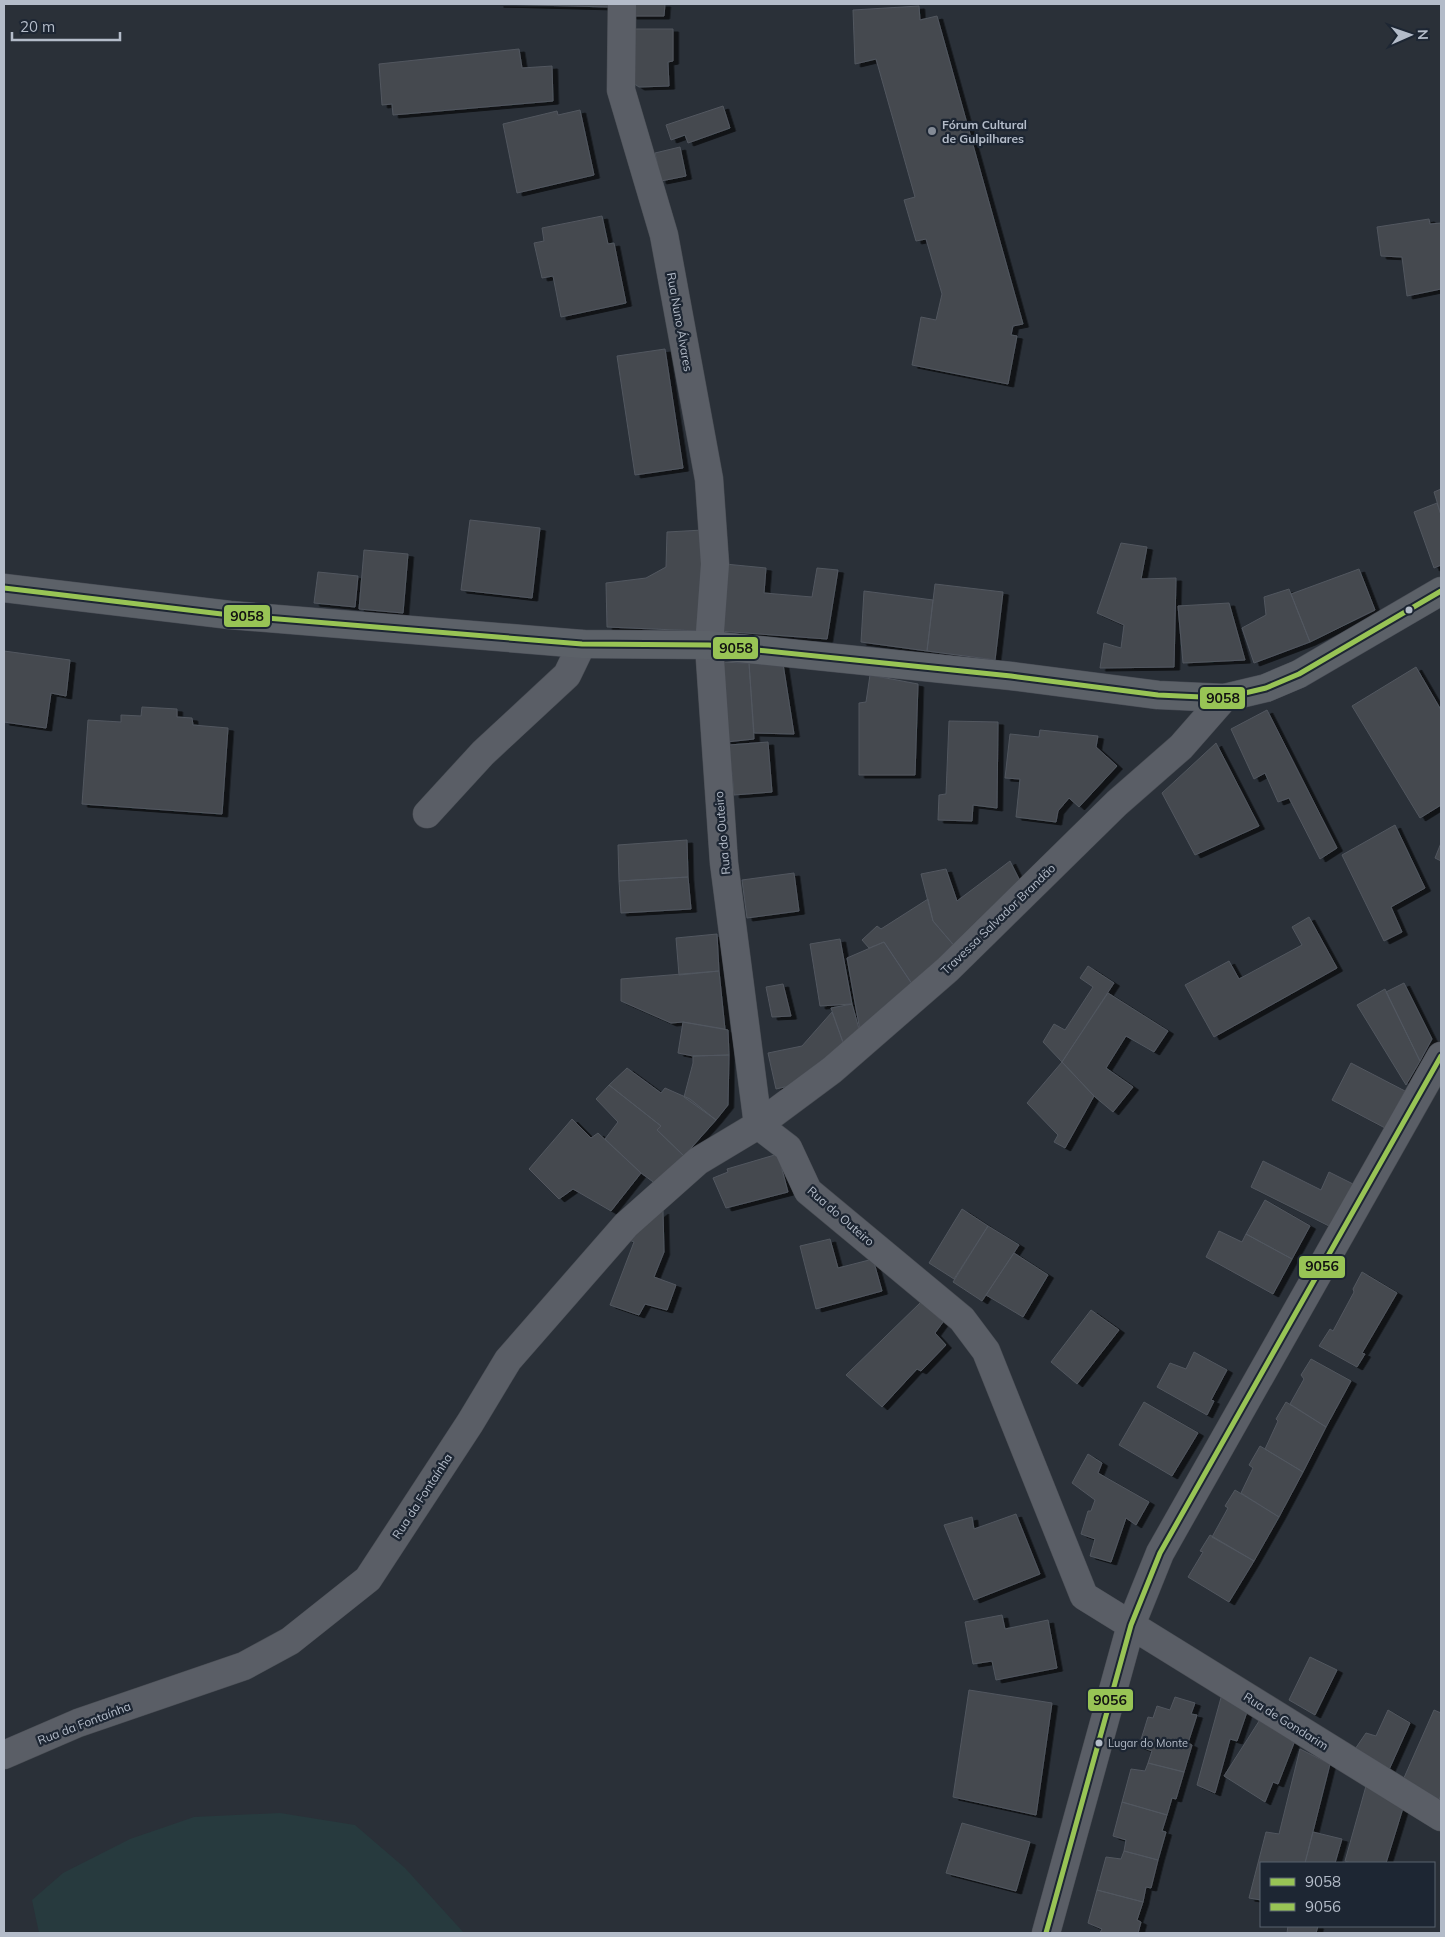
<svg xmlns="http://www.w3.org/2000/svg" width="1445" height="1937" font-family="Mulish,sans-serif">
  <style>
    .green { fill: #273a3e }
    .building { fill: #444950; stroke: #52575f; filter: url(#shadow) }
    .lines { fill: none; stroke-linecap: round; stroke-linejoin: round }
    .minor-casing { stroke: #484c53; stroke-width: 29 }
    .major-casing { stroke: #484c55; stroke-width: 29 }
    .minor { stroke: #5a5e66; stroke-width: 28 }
    .major { stroke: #5c6168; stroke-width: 28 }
    .bus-1-casing { stroke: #1d2633; stroke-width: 9 }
    .bus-2-casing { stroke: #1d2633; stroke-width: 9 }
    .bus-1 { stroke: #98c455; stroke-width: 5 }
    .bus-2 { stroke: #98c455; stroke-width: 5 }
    .poi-dot { fill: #848b96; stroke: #1d2633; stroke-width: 2 }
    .bus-dot { fill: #b4bcc9; stroke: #1d2633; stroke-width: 2 }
    .labels { text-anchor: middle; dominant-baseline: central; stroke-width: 4.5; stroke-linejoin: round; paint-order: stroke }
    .bus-label { font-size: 11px; fill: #b4bcc9; stroke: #1d2633; text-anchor: start }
    .poi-label { font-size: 12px; font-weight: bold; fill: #b4bcc9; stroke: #1d2633; text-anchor: start }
    .street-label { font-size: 12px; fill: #b4bcc9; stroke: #1d2633 }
    .line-badge { stroke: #1d2633; stroke-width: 2 }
    .pale-badge-label { font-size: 14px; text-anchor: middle; font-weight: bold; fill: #111 }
  </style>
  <defs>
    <filter id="shadow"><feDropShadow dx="5.5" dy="3" stdDeviation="0" flood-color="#0009"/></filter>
  </defs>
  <rect width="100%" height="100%" fill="#2a3038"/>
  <path class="green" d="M280 1813 355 1825 405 1868 464 1933H39L32 1900 63 1873 130 1839 168 1826 194 1817Z"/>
  <path class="building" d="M498 4H608V7Z
    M631 4H665L664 16H631Z
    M919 6 920 20 937 16 1023 324 1013 326 1011 335 1017 336 1008 384 912 365 921 317 936 320 942 294 926 239 916 241 904 200 915 197 876 59 855 64 853 10Z
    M627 29H673V61L668 62 669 86 639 87 633 83Z
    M519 49 522 68 552 66 553 101 393 115 392 104 382 105 379 64Z
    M723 106 730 128 688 143 685 135 671 140 666 125Z
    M580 110 594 175 517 193 503 124 557 111 558 115Z
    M680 147 686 176 661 181 655 153Z
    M602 216 608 244 614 243 626 303 561 317 553 276 542 278 534 243 544 241 542 228Z
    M1429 219 1430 224 1441 223V289L1407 296 1402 257 1381 256 1377 227Z
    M665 349 683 468 635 475 617 356Z
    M1441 489V515L1434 492Z
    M1437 503 1441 515V565L1434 568 1414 512Z
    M470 520 540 528 532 598 461 590Z
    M703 530 699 631 607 627 606 583 646 578 666 567 667 532Z
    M1121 543 1147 547 1141 579 1176 578 1174 667 1100 668 1104 643 1121 648 1124 625 1097 613Z
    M364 550 408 554 403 613 359 609Z
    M725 564 766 568 764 593 812 597 817 568 838 570 827 639 719 631Z
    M1359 569 1375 610 1310 642 1291 594Z
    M318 572 358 576 355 607 314 603Z
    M935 584 1003 592 995 660 927 651Z
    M1289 589 1310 642 1254 663 1242 628 1266 615 1264 597Z
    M864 591 933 600 927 651 861 642Z
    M1229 603 1245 660 1183 663 1178 606Z
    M4 651 70 660 66 696 51 693 46 728 4 722Z
    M716 662 749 663 754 739 726 742Z
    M749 663 783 664 794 734 754 733Z
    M1416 667 1441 710V805L1420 818 1352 706Z
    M870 675 918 684 915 775H859V703L866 702Z
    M142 707 177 709V717L192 718 193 725 228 728 222 814 82 804 88 720 121 722V715L141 716Z
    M1267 710 1337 848 1320 859 1289 798 1278 802 1265 773 1254 779 1231 729Z
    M949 721 998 722 997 808 973 805 972 821 938 820 939 795 946 794Z
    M1040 730 1098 736 1096 747 1117 766 1079 807 1069 798 1058 811 1056 822 1016 817 1020 779 1005 778 1010 734 1039 737Z
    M768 742 772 792 734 795 729 745Z
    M1216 743 1259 826 1195 855 1162 793Z
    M1395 825 1425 888 1391 907 1402 932 1384 941 1342 855Z
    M687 840 688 877 619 881 618 845Z
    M1441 843V861L1435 858Z
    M1010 861 1024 889 957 949 933 921 921 874 946 869 957 901Z
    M794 873 799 911 747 918 742 880Z
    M688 877 691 909 621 913 619 881Z
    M928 899 933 921 957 949 912 984 884 942 869 948 862 940 877 926 881 929Z
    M1309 917 1337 968 1214 1037 1185 985 1229 961 1239 979 1302 945 1292 927Z
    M717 934 719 971 679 975 676 938Z
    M840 939 852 1004 820 1006 810 944Z
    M884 942 912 984 861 1036 847 958Z
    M1088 966 1114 983 1062 1062 1043 1042 1054 1024 1065 1030 1093 987 1080 978Z
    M719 971 725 1029 683 1022 671 1023 621 1001V979Z
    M1404 983 1432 1039 1420 1061 1386 992Z
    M783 984 791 1016 772 1017 766 987Z
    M1385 989 1420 1061 1406 1085 1357 1005Z
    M1108 993 1168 1031 1154 1052 1126 1036 1106 1068 1133 1087 1113 1112 1094 1096 1062 1062Z
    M852 1004 861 1036 845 1048 831 1008Z
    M832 1012 845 1048 811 1081 776 1089 768 1053 802 1046Z
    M683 1022 728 1030 729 1055 693 1056 678 1053Z
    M729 1055 728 1105 716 1120 684 1097 693 1063V1056Z
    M1062 1062 1094 1096 1065 1148 1054 1142 1058 1135 1027 1103Z
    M1351 1063 1405 1091 1385 1128 1332 1100Z
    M627 1068 661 1093 665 1088 690 1099 716 1120 684 1156 657 1130 661 1126 609 1085Z
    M609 1085 661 1126 657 1130 684 1156 656 1184 641 1173 605 1139 618 1122 596 1099Z
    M572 1119 591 1138 598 1133 641 1173 611 1211 573 1189 559 1199 529 1169Z
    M778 1154 788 1192 726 1208 713 1178 728 1172 727 1169Z
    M1263 1161 1321 1190 1329 1172 1353 1184 1331 1227 1251 1187Z
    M1265 1200 1310 1226 1292 1259 1246 1234Z
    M962 1209 988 1226 954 1279 929 1263Z
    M663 1211 664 1252 654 1277 676 1285 667 1310 645 1304 639 1315 610 1305 634 1242 627 1239Z
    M988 1226 1019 1245 982 1301 953 1282Z
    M1219 1231 1242 1242 1246 1234 1292 1259 1273 1294 1206 1257Z
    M830 1239 838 1268 873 1259 882 1291 816 1309 800 1246Z
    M1014 1253 1048 1275 1023 1317 986 1295Z
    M1362 1272 1397 1293 1362 1353 1365 1354 1357 1367 1319 1346 1330 1329 1333 1331 1354 1292 1353 1289Z
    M921 1302 943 1322 935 1333 946 1345 921 1371 917 1369 882 1407 846 1375Z
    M1091 1310 1119 1330 1077 1384 1051 1362Z
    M1194 1352 1227 1370 1211 1400 1214 1401 1207 1415 1157 1387 1170 1363 1186 1369Z
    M1311 1359 1351 1381 1326 1427 1290 1404 1304 1379 1301 1375Z
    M1144 1402 1198 1433 1172 1476 1119 1445Z
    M1286 1402 1326 1427 1303 1472 1265 1449 1278 1421 1276 1419Z
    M1260 1446 1303 1472 1279 1517 1241 1493 1253 1468 1249 1465Z
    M1088 1454 1102 1463 1098 1473 1149 1502 1136 1525 1126 1518 1111 1562 1090 1556 1095 1539 1081 1534 1088 1511H1091L1095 1500 1072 1483Z
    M1235 1490 1279 1517 1254 1561 1212 1537 1228 1508 1225 1506Z
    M1016 1514 1040 1574 974 1600 944 1525 972 1517 974 1529Z
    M1210 1535 1254 1561 1229 1602 1188 1577 1203 1552 1200 1551Z
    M1002 1615 1005 1629 1048 1620 1057 1668 996 1680 992 1661 973 1664 965 1622Z
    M1310 1657 1337 1670 1315 1715 1289 1700Z
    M969 1690 1052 1703 1036 1815 953 1797Z
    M1222 1694 1248 1709 1237 1741 1230 1739 1215 1793 1197 1785Z
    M1175 1697 1195 1703 1191 1714 1197 1715 1188 1743 1192 1745 1184 1772 1148 1763 1152 1751 1139 1746 1148 1717 1153 1718 1157 1706 1170 1710Z
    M1388 1710 1410 1723 1388 1772 1353 1752 1366 1733 1376 1736Z
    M1434 1710 1441 1713V1795L1437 1804 1403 1780Z
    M1261 1718 1294 1743 1278 1784 1273 1782 1265 1802 1224 1776Z
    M1300 1749 1330 1764 1305 1863H1261V1900L1249 1898 1266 1832 1279 1834Z
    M1148 1763 1184 1772 1176 1799 1172 1798 1167 1815 1122 1802 1131 1769 1145 1771Z
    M1366 1786 1403 1808 1386 1863H1351L1345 1861Z
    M1122 1802 1167 1815 1162 1831 1166 1832 1158 1860 1124 1851 1126 1840 1113 1836Z
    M962 1823 1030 1842 1016 1891 946 1873Z
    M1313 1832 1342 1839 1335 1863H1305Z
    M1124 1851 1158 1860 1151 1888 1146 1887 1143 1902 1097 1890 1106 1857 1121 1859Z
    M1097 1890 1143 1902 1137 1920 1141 1922 1138 1933H1100L1102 1929 1088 1923Z
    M1288 1926H1318L1316 1933H1287Z"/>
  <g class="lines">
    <g class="minor-casing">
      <path id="minor" d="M622 4 621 90 664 235 709 479 715 564 709 645 724 863 758 1125 788 1148 808 1191 962 1319 986 1351 1084 1596 1441 1817
        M427 814 483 753 567 675 582 644
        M4 1755 78 1723 244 1666 290 1641 368 1579 470 1423 508 1360 626 1225 698 1161 758 1125 832 1070 948 969 1117 803 1181 747 1224 698
        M1046 1933 1131 1625 1160 1553 1441 1056"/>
    </g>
    <g class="major-casing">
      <path id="major" d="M4 588 230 615 582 644 709 645 1011 676 1158 695 1224 698 1266 688 1299 674 1441 591"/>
    </g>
    <use href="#minor" class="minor"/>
    <use href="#major" class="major"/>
    <g class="bus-1-casing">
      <path id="bus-1" d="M4 588 230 615 582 644 709 645 1011 676 1158 695 1224 698 1266 688 1299 674 1441 591"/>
    </g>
    <g class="bus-2-casing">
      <path id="bus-2" d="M1046 1933 1131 1625 1160 1553 1441 1056"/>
    </g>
    <use href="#bus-1" class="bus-1"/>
    <use href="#bus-2" class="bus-2"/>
  </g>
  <circle class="poi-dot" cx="932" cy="131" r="5"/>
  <g class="bus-dot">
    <circle cx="1409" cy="610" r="4.5"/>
    <circle cx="1099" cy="1743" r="4.5"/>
  </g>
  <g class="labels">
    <g class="bus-label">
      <text x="1108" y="1743">Lugar do Monte</text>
    </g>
    <g class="poi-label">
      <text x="942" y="124">Fórum Cultural<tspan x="942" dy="14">de Gulpilhares</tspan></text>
    </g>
    <g class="street-label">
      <text transform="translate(680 322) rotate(80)">Rua Nuno Álvares</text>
      <text transform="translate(722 833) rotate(-95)">Rua do Outeiro</text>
      <text transform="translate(998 919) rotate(-44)">Travessa Salvador Brandão</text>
      <text transform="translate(841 1216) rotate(41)">Rua do Outeiro</text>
      <text transform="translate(422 1496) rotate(-57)">Rua da Fontaínha</text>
      <text transform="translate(1286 1721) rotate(32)">Rua de Gondarim</text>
      <text transform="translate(84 1723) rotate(-21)">Rua da Fontaínha</text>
    </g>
  </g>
  <g class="line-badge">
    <rect x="223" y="604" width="48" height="24" rx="5" fill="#98c455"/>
    <rect x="712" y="636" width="47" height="24" rx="5" fill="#98c455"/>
    <rect x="1199" y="686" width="47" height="24" rx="5" fill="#98c455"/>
    <rect x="1298" y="1255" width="48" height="24" rx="5" fill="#98c455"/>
    <rect x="1087" y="1688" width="47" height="24" rx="5" fill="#98c455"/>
  </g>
  <g class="pale-badge-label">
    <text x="247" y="621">9058</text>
    <text x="736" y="653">9058</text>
    <text x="1223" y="703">9058</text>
    <text x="1322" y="1271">9056</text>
    <text x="1110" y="1705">9056</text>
  </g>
  <rect width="1445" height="1937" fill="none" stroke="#b4bcc9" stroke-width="10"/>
  <rect x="1260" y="1862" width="175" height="65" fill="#1d2633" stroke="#59626f"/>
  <rect x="1270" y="1878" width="25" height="8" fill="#98c455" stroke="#59626f"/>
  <text x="1305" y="1887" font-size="15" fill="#b4bcc9">9058</text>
  <rect x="1270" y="1903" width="25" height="8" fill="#98c455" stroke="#59626f"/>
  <text x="1305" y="1912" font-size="15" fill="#b4bcc9">9056</text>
  <g transform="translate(1410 35) rotate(88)" stroke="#1d2633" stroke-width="4" paint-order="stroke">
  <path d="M0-4L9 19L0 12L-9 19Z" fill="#b4bcc9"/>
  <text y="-8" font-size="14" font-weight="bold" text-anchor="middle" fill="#b4bcc9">N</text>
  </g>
  <path d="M12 32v8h108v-8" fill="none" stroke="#b4bcc9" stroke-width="2.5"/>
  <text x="20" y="32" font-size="15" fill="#b4bcc9" stroke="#1d2633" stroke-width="4" paint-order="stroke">20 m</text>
</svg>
